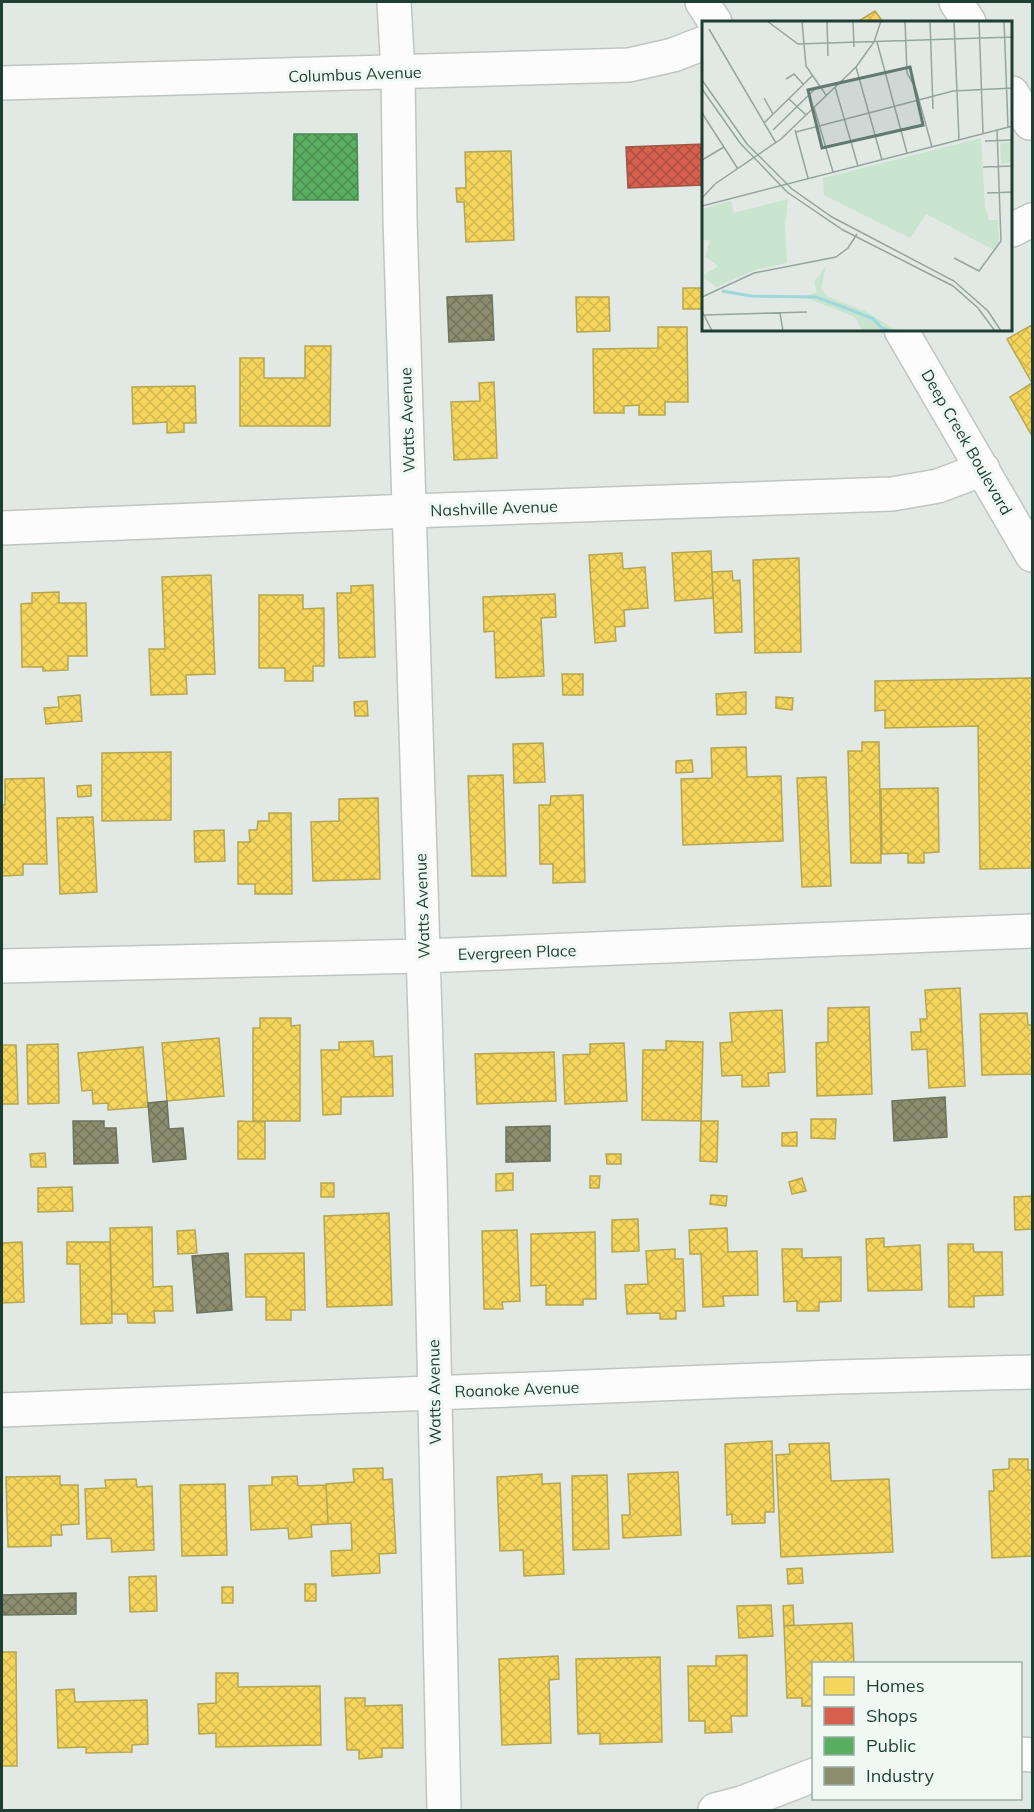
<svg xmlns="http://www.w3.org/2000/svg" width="1034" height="1812" font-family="Mulish,sans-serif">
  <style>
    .homes { fill: url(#homes-cross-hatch); stroke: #b5a750; stroke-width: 1.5 }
    .shops { fill: url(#shops-cross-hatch); stroke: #9f5645; stroke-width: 1.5 }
    .public { fill: url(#public-cross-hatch); stroke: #488c53; stroke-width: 1.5 }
    .industry { fill: url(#industry-cross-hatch); stroke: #6b745c; stroke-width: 1.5 }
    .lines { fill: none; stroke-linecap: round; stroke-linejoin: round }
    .minor-casing { stroke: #bfc6c2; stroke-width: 36 }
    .minor { stroke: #fbfcfb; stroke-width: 33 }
    .labels { text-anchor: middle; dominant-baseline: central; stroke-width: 6; stroke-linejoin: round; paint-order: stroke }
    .street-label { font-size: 16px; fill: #1e3d33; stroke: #eff8f3 }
    .inset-river { fill: none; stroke: #9dd8db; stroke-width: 3 }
    .inset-road { fill: none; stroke: #94a49e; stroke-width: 1.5 }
    .view { fill: #637971; fill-opacity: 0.15; stroke: #637971; stroke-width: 3 }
    .inset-edge { fill: none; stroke: #1e3d33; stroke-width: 3 }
  </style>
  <defs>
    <pattern id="homes-cross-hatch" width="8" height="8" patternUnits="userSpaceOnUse" patternTransform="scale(1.5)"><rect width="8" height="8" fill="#f6d55c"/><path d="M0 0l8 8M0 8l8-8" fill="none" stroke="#d2b850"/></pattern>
    <pattern id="shops-cross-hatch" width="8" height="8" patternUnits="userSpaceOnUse" patternTransform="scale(1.5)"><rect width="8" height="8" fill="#d6604d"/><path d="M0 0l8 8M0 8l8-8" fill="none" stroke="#ad5041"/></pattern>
    <pattern id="public-cross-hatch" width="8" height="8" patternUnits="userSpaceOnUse" patternTransform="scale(1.5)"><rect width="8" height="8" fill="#5aae61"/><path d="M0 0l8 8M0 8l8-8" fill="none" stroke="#4a8f51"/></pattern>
    <pattern id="industry-cross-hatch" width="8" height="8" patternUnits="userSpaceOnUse" patternTransform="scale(1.5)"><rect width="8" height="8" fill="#8c8c6e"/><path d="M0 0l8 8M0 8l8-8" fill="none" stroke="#72745b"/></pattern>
  </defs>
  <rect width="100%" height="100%" fill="#e2e9e5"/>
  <path class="homes" d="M875 11 883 22H857Z
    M511 151 514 240 466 242 464 202H457L456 188H466L465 152Z
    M683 288H704V309H683Z
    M576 297H609L610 331 577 332Z
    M1032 325V436L1010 397 1032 383 1007 339Z
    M658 327H687L688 402H665V415H639V405L624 406V413H594L593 349 658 348Z
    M305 346H331L330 426H240V358H264V378H305Z
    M494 382 497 458 454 460 451 402 480 401 479 383Z
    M195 386 196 423H184V432L167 433V422L133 424 132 387Z
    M711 551 713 598 675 601 672 553Z
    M622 553 623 569 645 567 648 608 624 610 625 626 615 627 616 641 595 643 589 555Z
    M799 558 801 652 755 653 753 560Z
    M732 571 733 581 740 580 742 632 715 633 712 572Z
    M211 575 215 674 186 675 187 694 151 695 149 649H165L162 577Z
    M373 585 375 657 339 658 337 593H351V586Z
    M59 592V603H86L87 656H68V670L43 671V667H22L21 604 32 603V593Z
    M555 594 556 617 541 618 544 676 496 678 494 631 484 632 483 597Z
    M259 595H303V609L324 608V666H313V681H285V668H259Z
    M562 674H583V695H563Z
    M1032 678V868L980 869 978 726 885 728V710L875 711V681Z
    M746 692V714L717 715 716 694Z
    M80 695 82 721 46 724 44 708 59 707 58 697Z
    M776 697 793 698 792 710 776 708Z
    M367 701 368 716H355L354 702Z
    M862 742H879L881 863H851L848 751H862Z
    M543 743 545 782 514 783 513 744Z
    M746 747 747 777 781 776 783 841 683 845 681 779 712 778 711 748Z
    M171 752V820L102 821V753Z
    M692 760 693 772 676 773V761Z
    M503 775 506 876H472L468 776Z
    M826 777 831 886 802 887 797 778Z
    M44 778 47 864H23V875L2 876V805H5V779Z
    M91 785V796L78 797 77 786Z
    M938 788 939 852 924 853V863H908V853L882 854 881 789Z
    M583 795 585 882 553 883V864H540L539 805H550L551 796Z
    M378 798 380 879 313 881 311 822 339 821V799Z
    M269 813H291L292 894H255V884H238V842H250L249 830H257L258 821H269Z
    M93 817 97 892 60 894 57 818Z
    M224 830 225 861 195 862 194 831Z
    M960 988 965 1086 929 1088 927 1049 912 1050 911 1032H921L920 1019H927L925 990Z
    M869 1007 872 1094 817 1096 816 1043 828 1042V1008Z
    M782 1010 785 1072 768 1073 769 1086 742 1087V1075L722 1076 720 1043 732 1042 730 1013Z
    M1027 1013 1028 1025H1032V1074L982 1075 980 1014Z
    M260 1018H291V1026L300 1025V1121H253V1028H260Z
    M219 1038 224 1096 167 1101 162 1043Z
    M373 1041 374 1057 392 1056 393 1096 341 1097V1114L323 1115 321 1050H339V1042Z
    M666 1041 703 1042 701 1121 642 1120 643 1050H666Z
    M624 1043 627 1101 565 1104 563 1055 590 1054V1044Z
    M58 1044 59 1103 28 1104 27 1045Z
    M2 1045H16L18 1104H2Z
    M143 1047 148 1107 108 1110V1103L93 1104 92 1090 82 1091 78 1053Z
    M554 1052 556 1101 477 1104 475 1054Z
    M811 1119H836L835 1139 811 1138Z
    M238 1121 265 1122V1159H238Z
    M701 1121H718L717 1162 700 1161Z
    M797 1132V1146H782V1133Z
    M45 1153 46 1167H31L30 1154Z
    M606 1154H621V1164H607Z
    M513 1173V1190L496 1191V1174Z
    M590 1176H600L599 1188H590Z
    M802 1178 806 1191 792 1194 789 1182Z
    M321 1183H334V1197H321Z
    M72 1187 73 1211 38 1212V1188Z
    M711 1195 727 1196 726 1206 710 1204Z
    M1032 1196V1229L1015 1230 1014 1197Z
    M389 1213 392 1305 327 1307 324 1216Z
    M638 1219 639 1251 612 1252V1220Z
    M152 1227 153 1287 172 1286 173 1311H154L155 1323H128L127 1314H112L110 1228Z
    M727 1228 728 1252 757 1251 758 1295 723 1296 724 1306 703 1307 701 1254H690L689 1230Z
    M195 1230 197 1253 178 1254 177 1231Z
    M517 1230 520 1301 502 1302 503 1309H484L482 1231Z
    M595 1232 596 1299H583V1305H546V1285L531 1286V1234Z
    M884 1238V1247L920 1245 922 1290 868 1291 866 1239Z
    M22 1242 24 1302 2 1303V1243Z
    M67 1242H110L112 1323 81 1324 80 1264H67Z
    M948 1244H973L974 1252H1002L1003 1295 974 1296V1307H949Z
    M675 1249V1259H683L685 1311H676V1319H660V1313L627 1314 625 1285 648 1284 646 1251Z
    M782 1249H802V1258L841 1257V1301L819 1302V1311H797V1301L784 1302Z
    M304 1253 305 1310H291V1320H266V1297H246L245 1254Z
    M772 1441 774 1512H765V1523L732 1524V1514L727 1515 725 1444Z
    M829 1443 831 1481 889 1479 893 1552 781 1557 776 1455 790 1454 789 1444Z
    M1009 1459H1028V1470H1032V1556L992 1558 989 1491H994L993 1470 1009 1469Z
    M383 1468V1480L392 1479 396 1553 379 1554 380 1573 332 1576 331 1551 352 1550 351 1523 328 1524 326 1484 354 1482 353 1469Z
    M678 1472 681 1535 623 1538 622 1515H630L628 1474Z
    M542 1474V1484L560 1483 564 1574 524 1576 523 1550 500 1551 497 1477Z
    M607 1475 609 1549 573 1550 572 1476Z
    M60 1476V1485H78L79 1524 61 1525 62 1535H51V1546L8 1547 6 1477Z
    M297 1476 298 1486 326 1485 328 1524 311 1525 312 1537 289 1539 288 1528 251 1530 249 1486 272 1485V1477Z
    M136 1479 137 1487 152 1486 154 1550 112 1552 111 1538 87 1539 85 1489 106 1488 105 1480Z
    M225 1484 227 1555 182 1556 180 1485Z
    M802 1568 803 1583 788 1584 787 1569Z
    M156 1576 157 1611 130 1612 129 1577Z
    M305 1584H316V1601H305Z
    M222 1587H233V1603H222Z
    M771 1605 773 1636 739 1638 737 1606Z
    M793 1605 794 1625 784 1626 783 1606Z
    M852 1623 854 1664H814V1706H802V1698H787L784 1626Z
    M2 1652H16L17 1766H2Z
    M747 1655V1716H731L732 1732 705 1733V1721H689L688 1666H716V1656Z
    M558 1656 559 1679 549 1680 551 1743 502 1745 499 1659Z
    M660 1657 662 1742 600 1744V1733L578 1734 576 1659Z
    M216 1673H238V1687L320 1686 321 1745 216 1747V1733L199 1734 198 1704 216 1703Z
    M74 1689 75 1702 147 1700 148 1744 132 1745V1752L86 1753V1747L58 1748 56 1690Z
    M345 1698H365V1706L402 1705 403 1748H382V1757L359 1759V1750H347Z"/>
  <path class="shops" d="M704 144V185L628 188 626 147Z"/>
  <path class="public" d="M294 134H357L358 200H293Z"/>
  <path class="industry" d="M492 295 494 340 449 342 447 297Z
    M945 1097 947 1137 894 1141 892 1101Z
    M167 1101 169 1129 183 1128 186 1159 153 1162 148 1103Z
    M73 1121H104V1128H116L118 1163 74 1164Z
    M550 1126V1161L506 1162V1127Z
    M228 1253 232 1310 197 1313 192 1256Z
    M76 1593V1614L2 1615V1595Z"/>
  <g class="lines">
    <g class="minor-casing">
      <path id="minor" d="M394 2 398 73 400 219 430 1175 444 1810
        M702 2 715 22
        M956 2 969 22
        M2 83 629 65 673 55 704 43
        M1012 93 1030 123
        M1012 230 1032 220
        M901 330 1032 555
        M2 528 410 511 892 494 938 486 983 469
        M2 966 423 956 1032 931
        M2 1410 835 1377 1032 1372
        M1020 1754 1032 1755
        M715 1810 742 1803 814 1775"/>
    </g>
    <use href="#minor" class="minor"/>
  </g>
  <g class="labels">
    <g class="street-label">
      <text transform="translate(355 74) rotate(-2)">Columbus Avenue</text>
      <text transform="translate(407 420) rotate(-92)">Watts Avenue</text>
      <text transform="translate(967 442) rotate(60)">Deep Creek Boulevard</text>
      <text transform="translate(494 508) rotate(-2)">Nashville Avenue</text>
      <text transform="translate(422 906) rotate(-92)">Watts Avenue</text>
      <text transform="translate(517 952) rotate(-2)">Evergreen Place</text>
      <text transform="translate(517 1389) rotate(-2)">Roanoke Avenue</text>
      <text transform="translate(434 1392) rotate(-91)">Watts Avenue</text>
    </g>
  </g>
  <g transform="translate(702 21)">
    <rect width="310" height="310" fill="#e2e9e5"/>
    <path d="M124 245 119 267 126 276 163 290 196 310H160L153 296 100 275 115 272 112 261Z" fill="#c9e4cf"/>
    <path d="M279 117 283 186 287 199H296L297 221 292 229 224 193 208 217 122 174 121 157ZM309 121 310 141 299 143 298 122ZM86 178 83 204 85 242 53 249 14 266 0 255 16 245 3 236 8 220 0 218V188L29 180 32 192Z" fill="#c9e4cf"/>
    <path class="inset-river" d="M20 270 49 275 114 276 170 297 180 307 189 310"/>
    <path class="inset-road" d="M65 0 96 23 311 16M100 0 104 45 124 74M125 0 126 35M151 0 152 26M203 0 205 52 214 68 230 126M228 0 231 88M252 0 257 119M277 0 281 112M302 0 306 106M7 8 74 122M175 21 205 132M154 46 180 139M84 58 92 53 102 64M0 59 45 123 90 168 130 196 252 260 286 290 299 310M133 66 156 145M0 68 38 122 85 171 141 209 251 265 276 287 293 310M62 77 71 93M87 78 104 94M112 86 131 151M0 92 36 148M62 102 110 55M295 108 299 220M71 109 113 68M93 109 106 157M94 111 251 70 311 67M283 120 311 119M0 139 22 126M281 146 311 145M285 172 311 171M0 177 13 163 79 118 154 46 172 21 179 0M0 185 311 105M252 237 277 250 299 220M0 276 52 252 134 236 146 227 155 213M0 290 10 310M78 292 81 310M2 294 105 291"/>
    <path class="view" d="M208 46 221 104 120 127 106 69Z"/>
    <rect width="310" height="310" class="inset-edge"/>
  </g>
  <rect width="1034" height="1812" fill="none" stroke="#1e3d33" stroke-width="6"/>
  <rect x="812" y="1662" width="210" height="138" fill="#eff8f3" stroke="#9bada6" stroke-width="1.5"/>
  <rect x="824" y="1677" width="30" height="18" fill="#f6d55c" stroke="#9bada6" stroke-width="1.5"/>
  <text x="866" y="1692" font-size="18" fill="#1e3d33">Homes</text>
  <rect x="824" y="1707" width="30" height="18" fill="#d6604d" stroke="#9bada6" stroke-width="1.5"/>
  <text x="866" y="1722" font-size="18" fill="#1e3d33">Shops</text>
  <rect x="824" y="1737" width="30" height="18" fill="#5aae61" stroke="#9bada6" stroke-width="1.5"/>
  <text x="866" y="1752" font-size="18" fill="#1e3d33">Public</text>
  <rect x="824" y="1767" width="30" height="18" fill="#8c8c6e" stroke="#9bada6" stroke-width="1.5"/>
  <text x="866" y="1782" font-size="18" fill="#1e3d33">Industry</text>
</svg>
